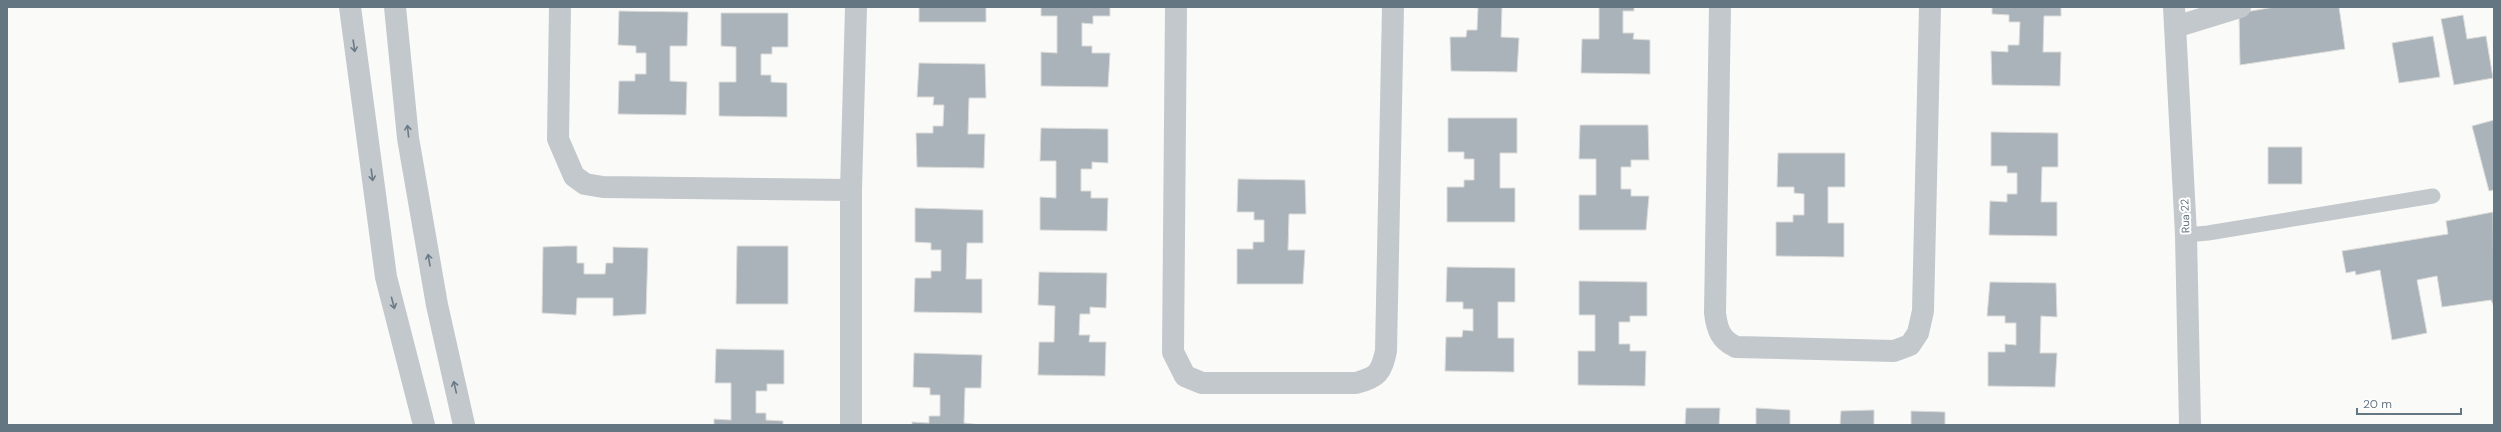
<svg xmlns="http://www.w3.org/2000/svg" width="2501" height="432" font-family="'DM Sans',sans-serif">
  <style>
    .building { fill: #aab3b9; stroke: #dcdcda }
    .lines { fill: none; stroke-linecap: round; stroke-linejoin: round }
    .service { stroke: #c3c8cc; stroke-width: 15 }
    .minor { stroke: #c3c8cc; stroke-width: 22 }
    .oneway { stroke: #6a7a87 }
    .labels { text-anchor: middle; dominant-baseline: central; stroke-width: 4; stroke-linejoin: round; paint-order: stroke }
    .street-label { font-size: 11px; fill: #657683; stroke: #fff }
  </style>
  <rect width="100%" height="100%" fill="#fafaf8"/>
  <path class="building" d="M919 7H986V22H919Z
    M1041 7H1110V16H1093V24L1082 23V46H1092V53H1110L1108 87 1041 86V52L1057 53V16H1041Z
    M1502 7 1501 37 1519 38 1517 72 1451 71 1450 37H1466L1467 30H1477L1478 8 1467 7Z
    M1599 7H1634V11H1623V33H1634L1633 39 1650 40V74L1581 73 1582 39H1599Z
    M1992 7H2061V16H2044L2043 52H2061L2060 86 1992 85 1991 51 2008 52V45H2019L2020 22H2009V15L1992 14Z
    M2275 7H2339L2345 49 2240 65 2239 13Z
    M619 11 688 12 687 46H670V81L687 82 686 115 618 114 619 81H635V74H646V53H636V46L618 45Z
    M721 13H788V47H772V54H761V75H771V82L787 83V117L719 116V82H736V47L721 46Z
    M2463 15 2467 39 2486 36 2493 78 2454 85 2441 19Z
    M2433 36 2440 77 2399 83 2392 43Z
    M919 63 985 64 986 98H969L968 134H985L984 168 917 167 916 133H933V126H943L944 105H933L934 97H917Z
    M1448 118H1517V153H1500V188H1515V222H1447V187H1464V180H1474V159H1464V152H1448Z
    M2494 120V190L2489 191 2472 126Z
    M1580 125H1648L1649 160H1631V167H1621V189H1631V196H1649L1646 230H1579V195H1596V159H1579Z
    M1041 128 1108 129V163L1092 162V169H1081V191H1091V198H1108L1107 231 1040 230V197L1056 198V161H1040Z
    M1991 132 2058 133V167H2042L2041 202H2057V236L1989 235 1990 201 2007 202V194H2017V173H2007V166H1991Z
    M2268 147H2302V184H2268Z
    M1778 153H1845V187H1828V223H1844V257L1776 256V222H1793V215H1804V194L1794 193V187H1777Z
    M1238 179 1305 180 1306 214H1289L1288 250H1305L1303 284H1237V249H1253V242H1264V220H1254V212H1237Z
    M915 208 983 210V243H967L966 279H982V313L914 312 915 278H931V271H941V250H931V243L915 242Z
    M2493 212 2494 307 2491 300 2442 307 2437 276 2417 280 2427 333 2392 340 2380 270 2356 275 2355 271 2346 273 2342 251 2448 234 2446 221Z
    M566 246H577V263H584V274H605L606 263H613V247L648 248 646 314 613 316V298H577L576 315 542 313 543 247Z
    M737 246H788V304H736Z
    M1447 267 1515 268V302H1498V338H1514V372L1445 371 1446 337H1462L1463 330 1473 331V309H1463V302H1446Z
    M1039 272 1107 273 1106 308 1090 307V314H1080L1079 335H1090L1089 342H1106L1105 376 1038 375 1039 342H1054L1055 306 1038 305Z
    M1579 281 1647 282V316H1630V322H1619V344H1630V351H1646L1645 386 1578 385V351H1595V315H1579Z
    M1990 282 2056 283 2057 317 2041 316 2040 353H2057L2055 387 1988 386V352H2005V344L2016 345V323H2005V316H1987Z
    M716 349 784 350V384H767V391H756V413H766V420L783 421V425H714V419L731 420V383H715Z
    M914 353 982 355 981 388H965L964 423 981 425H912V422L929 423V416H940V395H930V388L913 387Z
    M1686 408H1720L1719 425H1685Z
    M1756 408 1790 410V425H1756Z
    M1874 410V425H1840L1841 411Z
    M1911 411 1945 412V425H1911Z"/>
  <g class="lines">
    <path class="service" d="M2186 235 2208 233 2433 196"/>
    <path class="minor" d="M350 7 386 277 424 425
      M395 7 408 138 437 305 464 425
      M560 7 558 139 574 176 585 184 603 187 851 190 856 7
      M1176 7 1173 352 1185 376 1202 383H1356C1378 377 1381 373 1386 351L1393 7
      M1720 7 1715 313C1717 330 1721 340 1736 347L1894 351 1910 345 1918 333 1923 311 1930 7
      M2174 7 2186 235 2190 425
      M2175 27 2240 7
      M851 190V425"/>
  </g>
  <defs><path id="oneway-shaft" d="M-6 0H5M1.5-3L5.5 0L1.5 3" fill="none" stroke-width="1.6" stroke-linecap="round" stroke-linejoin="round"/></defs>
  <g class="oneway">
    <use href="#oneway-shaft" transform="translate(354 46) rotate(82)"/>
    <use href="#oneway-shaft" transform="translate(408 131) rotate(-96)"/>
    <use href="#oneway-shaft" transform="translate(372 175) rotate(82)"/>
    <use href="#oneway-shaft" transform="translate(429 260) rotate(-100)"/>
    <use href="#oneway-shaft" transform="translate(393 303) rotate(75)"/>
    <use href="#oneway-shaft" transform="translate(455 387) rotate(-103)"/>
  </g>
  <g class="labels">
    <g class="street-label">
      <text transform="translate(2185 216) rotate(-92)">Rua 22</text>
    </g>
  </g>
  <rect width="2501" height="432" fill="none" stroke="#657683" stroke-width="16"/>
  <path d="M2357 408v6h104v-6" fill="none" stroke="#657683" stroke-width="2"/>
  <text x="2363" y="408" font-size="12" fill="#657683" stroke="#ffffff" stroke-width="3" paint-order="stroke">20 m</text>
</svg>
